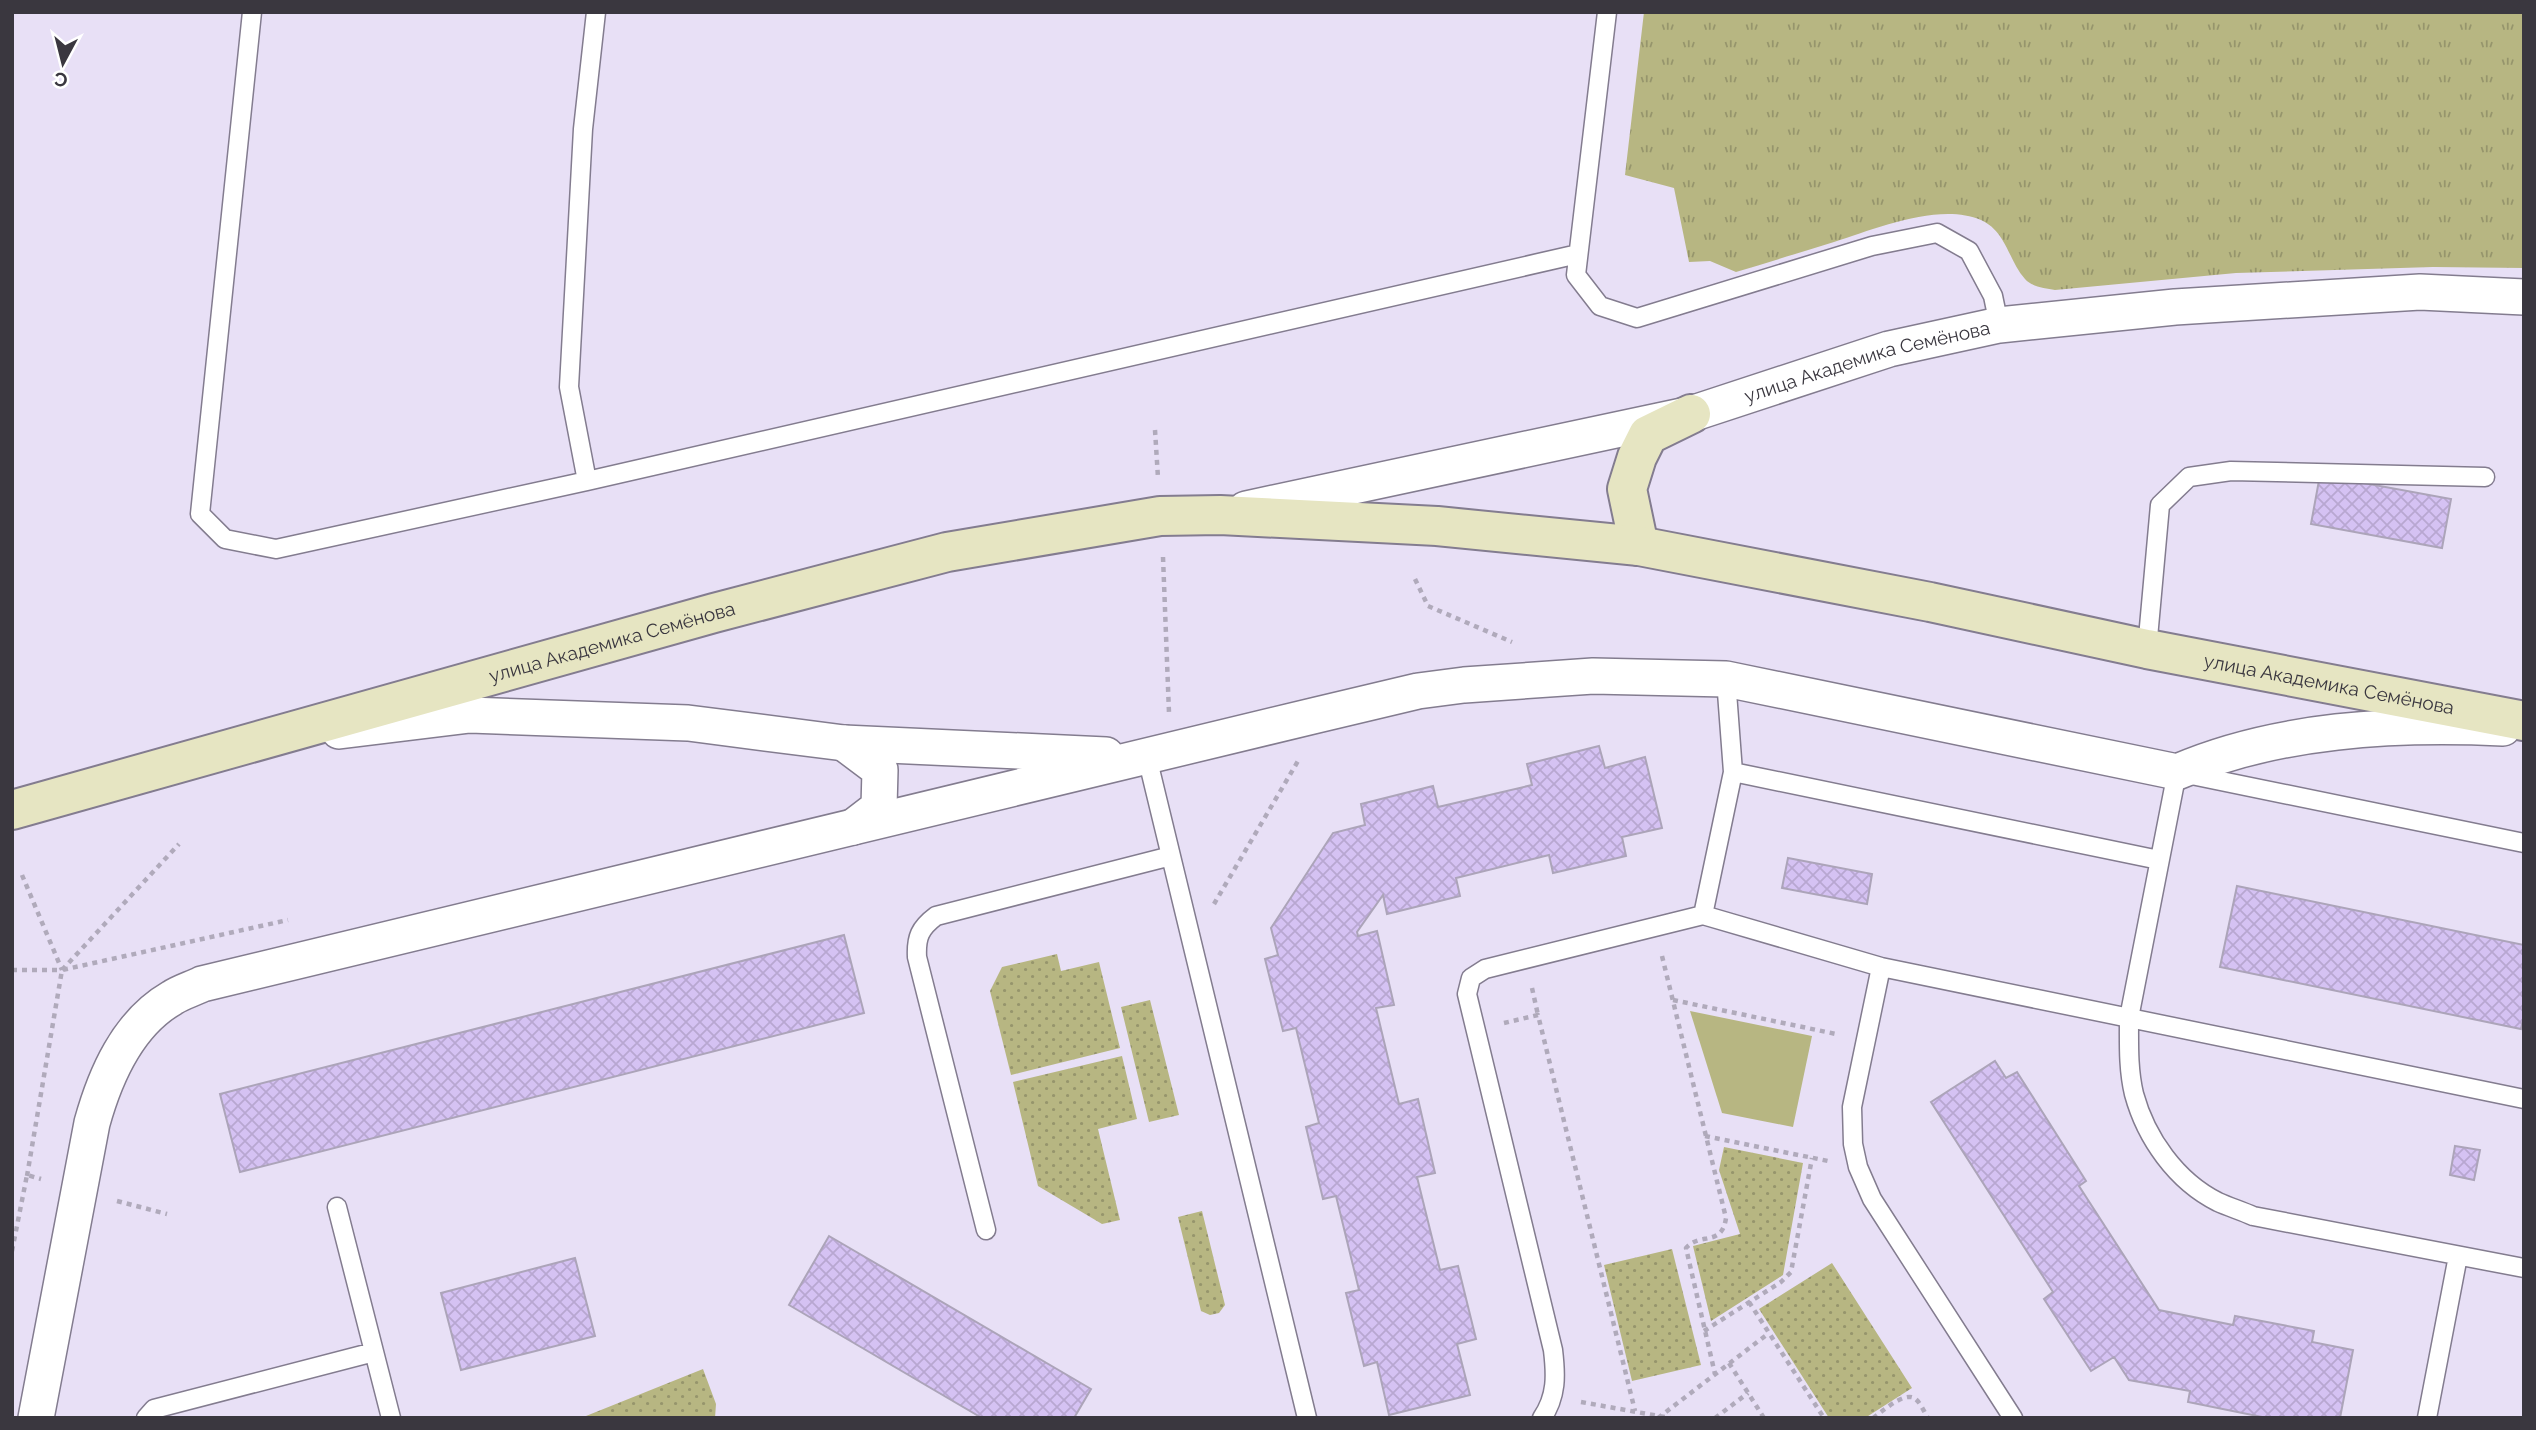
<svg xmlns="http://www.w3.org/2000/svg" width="2536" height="1430" font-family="Raleway,sans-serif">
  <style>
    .grass { fill: url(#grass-tufts) }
    .park { fill: url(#park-dots) }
    .pitch { fill: #b7b682 }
    .building { fill: url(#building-cross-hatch); stroke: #aca4b9; stroke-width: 2 }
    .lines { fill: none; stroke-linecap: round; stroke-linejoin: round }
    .service-casing { stroke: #837c8f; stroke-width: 21 }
    .minor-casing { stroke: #837c8f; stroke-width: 38 }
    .secondary-casing { stroke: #837c8f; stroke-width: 42 }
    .path { stroke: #b0aabb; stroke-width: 4.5; stroke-dasharray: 5 5; stroke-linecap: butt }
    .service { stroke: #fff; stroke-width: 18 }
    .minor { stroke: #fff; stroke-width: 35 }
    .secondary { stroke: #e6e5c2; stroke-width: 38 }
    .labels { text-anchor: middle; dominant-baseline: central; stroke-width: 5; stroke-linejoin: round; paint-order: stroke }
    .street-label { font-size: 19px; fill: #3a373f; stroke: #fff }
  </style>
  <defs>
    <pattern id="grass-tufts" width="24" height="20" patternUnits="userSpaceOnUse" patternTransform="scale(1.75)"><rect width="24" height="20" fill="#b7b682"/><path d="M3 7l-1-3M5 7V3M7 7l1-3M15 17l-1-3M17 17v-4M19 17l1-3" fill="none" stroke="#96956c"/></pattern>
    <pattern id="park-dots" width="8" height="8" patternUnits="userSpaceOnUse" patternTransform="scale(1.75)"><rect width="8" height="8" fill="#b7b682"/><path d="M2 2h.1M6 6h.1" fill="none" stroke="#96956c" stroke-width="1.8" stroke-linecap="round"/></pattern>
    <pattern id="building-cross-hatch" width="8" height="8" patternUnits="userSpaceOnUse" patternTransform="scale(1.75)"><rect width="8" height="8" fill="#d5c2f3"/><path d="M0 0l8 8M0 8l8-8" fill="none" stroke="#b8a7d1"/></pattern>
  </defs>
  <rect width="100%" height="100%" fill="#e8e0f6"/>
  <path class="grass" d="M1644 12H2524V268L2433 267 2236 273 2055 290C2045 288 2032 287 2025 279 2008 260 2007 232 1981 220 1939 202 1875 229 1834 242 1802 252 1769 262 1736 272L1710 261 1689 262 1674 188 1625 175Z"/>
  <path class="park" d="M1057 954 1061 971 1099 962 1120 1048 1011 1075 990 991 1002 967Z
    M1150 1000 1179 1115 1149 1122 1121 1007Z
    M1122 1056 1137 1119 1098 1129 1120 1220 1102 1224 1038 1186 1013 1082Z
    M1724 1147 1803 1163 1783 1275 1711 1321 1693 1246 1740 1234 1719 1170Z
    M1202 1211 1225 1305 1219 1313 1210 1315 1201 1311 1178 1217Z
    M1672 1249 1701 1365 1632 1381 1604 1265Z
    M1832 1263 1912 1388 1865 1418H1829L1759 1309Z
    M703 1369 716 1404 715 1418H581Z"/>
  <path class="pitch" d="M1690 1011 1812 1036 1793 1127 1722 1113Z"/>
  <path class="building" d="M2320 475 2451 499 2442 548 2311 524Z
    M1599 746 1605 768 1645 757 1662 828 1622 837 1626 856 1553 873 1549 855 1456 878 1460 896 1387 914 1383 895 1357 932 1358 936 1377 931 1394 1005 1376 1008 1399 1104 1418 1099 1435 1173 1417 1177 1440 1270 1458 1266 1476 1339 1457 1344 1470 1395 1389 1415 1377 1362 1364 1366 1346 1293 1359 1290 1336 1196 1323 1199 1306 1127 1319 1123 1296 1028 1283 1031 1265 959 1278 955 1271 928 1333 833 1365 825 1361 804 1433 786 1438 807 1532 785 1527 764Z
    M1788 858 1872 874 1867 904 1782 888Z
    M2237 886 2524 945V1016L2521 1029 2220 967Z
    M844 935 864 1013 240 1172 220 1094Z
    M1995 1061 2006 1078 2017 1072 2086 1181 2079 1186 2159 1310 2233 1325 2235 1316 2314 1331 2312 1342 2353 1350 2340 1418H2267L2188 1402 2190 1391 2129 1380 2114 1357 2091 1371 2044 1299 2053 1292 1931 1102Z
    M2455 1146 2480 1150 2474 1180 2450 1175Z
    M829 1236 1091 1389 1074 1418H982L789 1305Z
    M575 1258 595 1336 461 1370 441 1293Z"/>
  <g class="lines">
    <g class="service-casing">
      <path id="service" d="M252 12 200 514 225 539 276 549 587 481 1578 254
        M1607 12 1576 275 1600 306 1637 318 1872 246 1937 233 1969 251 1993 296 1999 325
        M587 481 569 387 583 129 596 12
        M2147 649 2160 505 2189 477 2231 471 2485 477
        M1147 757 1307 1418
        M1733 772 2159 860
        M2524 843 2177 772 2129 1018C2129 1043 2128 1069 2134 1094 2146 1138 2176 1181 2218 1202 2229 1207 2242 1211 2253 1216L2524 1268
        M1703 915 1733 772 1726 679
        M1881 967 1852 1107 1853 1144 1858 1167 1872 1199 2013 1418
        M337 1207 391 1418
        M986 1230 917 957C916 937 920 928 936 916L1171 856
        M146 1418 154 1409 374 1352
        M1542 1418C1557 1396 1556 1375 1553 1350L1467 994 1471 978 1485 969 1703 915 1881 967 2524 1099
        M2427 1418 2458 1256"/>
    </g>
    <g class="minor-casing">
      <g id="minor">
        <path id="s1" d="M1246 509 1691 414 1889 349 1999 325 2175 307 2420 292 2524 297"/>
        <path d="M339 731 470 715 688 723 844 743 1106 755"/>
        <path d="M844 743 880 770 879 807 853 827"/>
        <path d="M36 1418 92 1123C105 1076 127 1024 172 998 181 992 192 989 202 984L1317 715 1418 691 1464 685 1593 676 1726 679 2177 772C2277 729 2394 723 2503 728"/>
      </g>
    </g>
    <g class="secondary-casing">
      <g id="secondary">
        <path d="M1639 546 1627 489 1637 457 1648 435 1691 414"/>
        <path id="s2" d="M12 810 714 613 947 552 1160 516 1220 515 1437 526 1639 546 1930 602 2147 649 2524 721"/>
      </g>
    </g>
    <path class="path" d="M1155 430 1158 478
      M1163 557 1169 713
      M1415 579 1428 606 1512 642
      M22 875 62 970
      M1214 904 1298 761
      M1662 956 1726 1218C1722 1247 1700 1232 1686 1248L1715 1374
      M12 970H62L179 844
      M1532 988 1538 1015
      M1673 1000 1836 1034
      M1504 1023 1538 1015 1635 1411
      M1705 1136 1828 1161
      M27 1176 62 970 288 920
      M117 1201 167 1214
      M12 1251 27 1175 41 1179
      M1749 1302 1824 1418
      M1704 1331 1781 1282 1791 1272 1812 1158
      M1729 1363 1764 1418
      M1581 1402 1670 1418
      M1658 1418 1769 1333
      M1715 1418 1748 1393
      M1873 1418C1882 1412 1903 1392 1914 1398 1920 1401 1924 1412 1928 1418"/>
    <use href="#service" class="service"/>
    <use href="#minor" class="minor"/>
    <use href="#secondary" class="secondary"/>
  </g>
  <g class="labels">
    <g class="street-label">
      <text stroke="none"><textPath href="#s1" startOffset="639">улица Академика Семёнова</textPath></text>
      <text stroke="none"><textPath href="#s2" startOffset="623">улица Академика Семёнова</textPath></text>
      <text stroke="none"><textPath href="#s2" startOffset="2370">улица Академика Семёнова</textPath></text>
    </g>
  </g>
  <rect width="2536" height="1430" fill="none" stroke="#3a373f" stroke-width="28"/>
  <g transform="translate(63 63) rotate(187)" stroke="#ffffff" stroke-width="5" paint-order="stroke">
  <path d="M0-5L12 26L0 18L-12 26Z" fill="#3a373f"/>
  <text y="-10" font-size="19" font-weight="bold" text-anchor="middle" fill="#3a373f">С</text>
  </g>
</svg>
